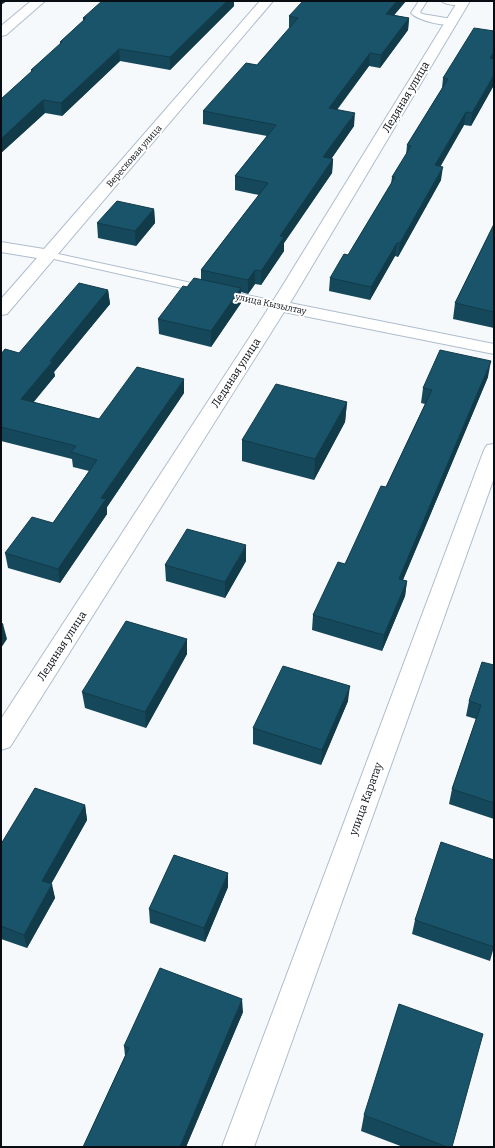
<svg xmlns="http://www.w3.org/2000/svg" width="495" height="1148" font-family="Bitter,serif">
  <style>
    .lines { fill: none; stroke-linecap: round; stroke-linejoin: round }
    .service-casing { stroke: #aebdce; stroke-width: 2 }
    .minor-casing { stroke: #aebdce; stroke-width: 2 }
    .service { fill: #fff; fill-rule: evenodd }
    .minor { fill: #fff; fill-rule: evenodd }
    .wall { fill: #16485b }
    .shaded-wall { fill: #123b4a }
    .building { fill: #19546a; stroke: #123b4a }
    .labels { text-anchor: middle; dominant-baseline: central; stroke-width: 4; stroke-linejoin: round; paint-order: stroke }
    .far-street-label { font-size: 9px; fill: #080d13; stroke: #fff }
    .street-label { font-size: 11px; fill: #080d13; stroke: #fff }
  </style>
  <rect width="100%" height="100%" fill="#f6f9fc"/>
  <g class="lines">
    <g class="service-casing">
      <path id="service" d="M419 1H427L420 12 422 14 452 19 456 22C449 29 417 20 411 13Z
        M441 1H465L467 3C462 7 446 5 441 1Z
        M49 252 279 302 285 306 279 310 45 257 43 255 45 253Z"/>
    </g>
    <g class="minor-casing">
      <path id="minor" d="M31 1H45L6 35 1 36V26Z
        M260 1H273L7 314 1 315V299L37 258 1 252V242L44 249Z
        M458 1H470L290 303 494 344V354L284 312 10 747 1 750V719L270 306Z
        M494 444V478L254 1147H222L484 450 487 445Z"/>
    </g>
    <use href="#service" class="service"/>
    <use href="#minor" class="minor"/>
  </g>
  <path class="wall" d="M406 1 394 15 409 18 408 30 380 68 369 66 337 110 354 126 331 159H333L332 173 284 243V251L261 285 255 284 248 294 241 292V303L211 347 159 334 158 319 187 287 201 279V270L259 195 235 190V176L267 136 203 124V111L257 65 289 29V16Z
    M234 6 170 70 120 61 62 116 45 113 1 153V99L31 73V70L60 45V42L83 21V18Z
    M494 31V85L471 126 464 125 440 166 441 180 398 257 395 256 370 300 329 291 330 278 348 255 391 184 392 177 406 155 407 145 442 88 443 78Z
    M154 209 155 223 136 246 98 238 97 223Z
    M494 224V328L453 319 455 303Z
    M108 290 110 304 54 372 55 376 33 402 99 419 184 393 107 507V514L60 583 8 568 5 553 53 523 89 471 73 467 72 459 1 441V354L19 353Z
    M488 377 403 580 407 581 405 596 382 651 312 630 313 615 345 564 386 487 425 404 421 403 423 388Z
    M347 402 345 422 314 480 242 461V440Z
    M246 561 225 598 166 581 165 565Z
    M187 639V654L146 728 85 708 82 692Z
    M494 665V819L449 804 452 789 476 719 466 716 469 701Z
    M348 701 321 765 253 744V728Z
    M85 805 87 820 51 884 55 898 27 948 1 939V844Z
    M494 860V947L490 961 412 934 415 920Z
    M228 887 205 942 150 923 149 909Z
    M243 1012 186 1147H83L125 1056 124 1046Z
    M364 1115 452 1147H403L361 1131Z"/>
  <path class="shaded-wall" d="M1 1H7L1 5Z
    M227 1H234V6L170 70V57Z
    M397 1H406L385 26 386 14Z
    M409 18 408 30 380 68 381 55Z
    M119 49 120 61 62 116 61 103Z
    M494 52V61L490 58Z
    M370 53 369 66 328 121 329 108Z
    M494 75V85L471 126 472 113Z
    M43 100 45 113 1 153V139Z
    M466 112 464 125 434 178 435 165Z
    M355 113 354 126 323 171V157Z
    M333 159 332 173 284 243V251L261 285V271L280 236Z
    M443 167 441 180 398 257 400 243Z
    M154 209 155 223 136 246 135 231Z
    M397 243 395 256 370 300 371 287Z
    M255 270V284L248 294V280Z
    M241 288V303L211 347V331Z
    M108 290 110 304 54 372 55 376 24 414 21 399 50 361Z
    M491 361 488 377 397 594 399 579Z
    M184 379V393L107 507V514L60 583 58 569 101 498Z
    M347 402 345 422 314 480 315 459Z
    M246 545V561L225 598V582Z
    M407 581 405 596 382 651 384 635Z
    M3 624 7 639 1 648V628Z
    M187 639V654L146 728 145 712Z
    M350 686 348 701 321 765 322 750Z
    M85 805 87 820 45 895 42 881Z
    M228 873V887L205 942 204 928Z
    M52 884 55 898 27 948 24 935Z
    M242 999 243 1012 186 1147H180Z"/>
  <path class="building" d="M102 1H227L170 57 119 49 61 103 43 100 1 139V99L33 70H31L62 42H60L86 18H83Z
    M303 1H397L386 14 409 18 381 55 370 53 329 108 355 113 323 157 333 159 280 236 284 237 261 271 255 270 248 280 201 270 268 183 235 176 276 125 203 111 246 63 257 65 298 18 289 16Z
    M474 28 494 31V52L490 58 494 59V75L472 113 466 112 435 165 443 167 400 243H397L371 287 330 278 344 254 348 255 395 177H392L411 146 407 145 448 79 443 78Z
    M117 201 154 209 135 231 97 223Z
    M494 224V312L455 303Z
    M194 278 241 288 211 331 158 319 183 286 187 287Z
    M79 283 108 290 50 361H53L21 399 99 419 137 367 184 379 101 498 106 499 58 569 5 553 32 517 53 523 97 460 71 452 76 446 1 427V354L5 349 19 353Z
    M440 350 491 361 399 579 407 581 384 635 313 615 338 562 345 564 381 486 386 487 432 390 423 388Z
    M276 384 347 402 315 459 242 440Z
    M187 529 246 545 225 582 165 565Z
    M126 621 187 639 145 712 82 692Z
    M1 623 3 624 1 628Z
    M482 662 494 665V803L452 789 481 705 469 701Z
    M283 666 350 686 322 750 253 728Z
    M35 788 85 805 42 881 52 884 24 935 1 926V844Z
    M441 842 494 860V947L415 920Z
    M174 855 228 873 204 928 149 909Z
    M160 968 242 999 180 1147H83L129 1048 124 1046Z
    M399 1004 483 1034 452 1147H447L364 1115Z"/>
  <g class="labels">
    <g class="far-street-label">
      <text transform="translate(134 156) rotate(-49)">Вересковая улица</text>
      <text transform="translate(271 304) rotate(12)">улица Кызылтау</text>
    </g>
    <g class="street-label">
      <text transform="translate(406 97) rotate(-59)">Ледяная улица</text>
      <text transform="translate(236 373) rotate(-57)">Ледяная улица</text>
      <text transform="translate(62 646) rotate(-57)">Ледяная улица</text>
      <text transform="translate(366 799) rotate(-70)">улица Каратау</text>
    </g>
  </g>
  <rect width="495" height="1148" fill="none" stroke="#080d13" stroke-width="4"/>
</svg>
